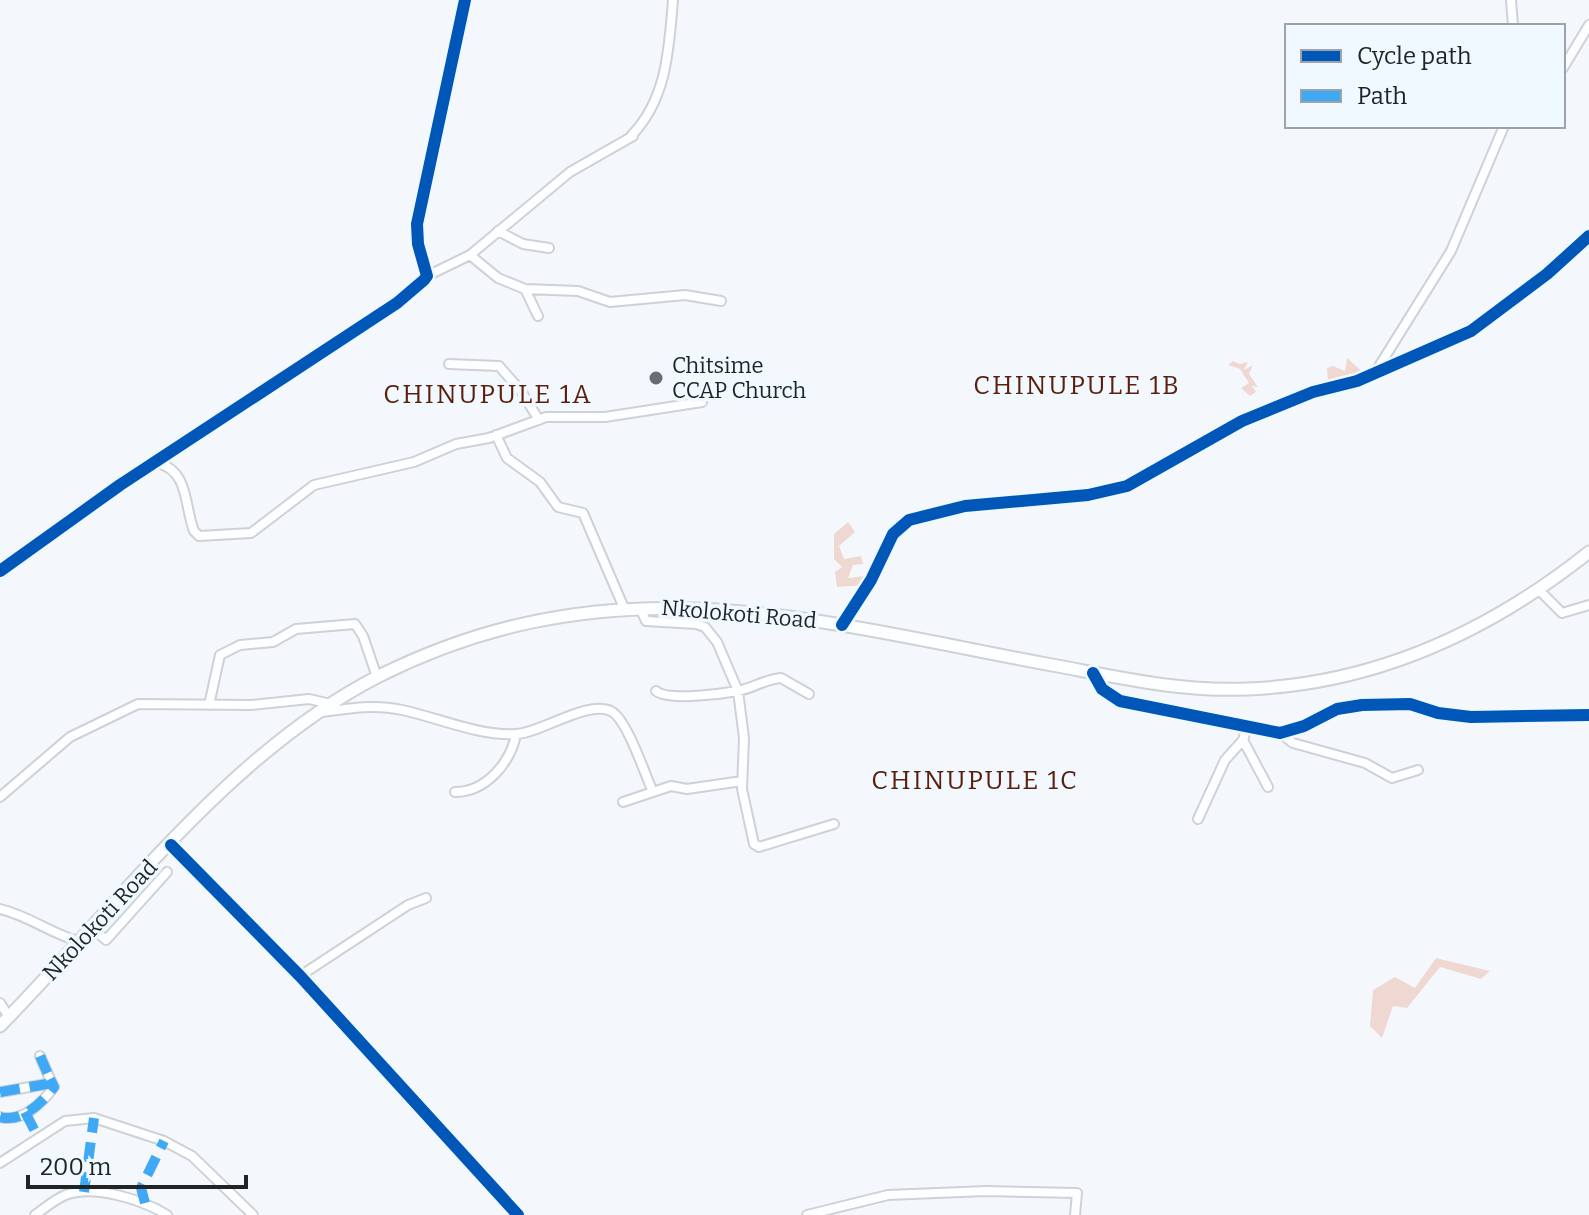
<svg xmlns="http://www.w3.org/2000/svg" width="1589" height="1215" font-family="Bitter,serif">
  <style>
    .green { fill: #f0d8d2 }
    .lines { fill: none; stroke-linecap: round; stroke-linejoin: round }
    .minor-casing { stroke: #ced2d6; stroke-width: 12 }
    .secondary-casing { stroke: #ced2d6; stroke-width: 15 }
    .minor { stroke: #fdfeff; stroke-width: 8 }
    .secondary { stroke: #fdfeff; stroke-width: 11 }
    .quiet { stroke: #3fa9f5; stroke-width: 10; stroke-dasharray: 20 10; stroke-linecap: butt }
    .cycleway-casing { stroke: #f0f9ff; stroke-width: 17 }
    .cycleway { stroke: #0057b8; stroke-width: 12 }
    .poi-dot { fill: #6a6e72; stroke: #f0f9ff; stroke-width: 3 }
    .labels { text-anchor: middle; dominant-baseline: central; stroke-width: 7; stroke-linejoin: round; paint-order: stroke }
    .poi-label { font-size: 22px; fill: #1f2427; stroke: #f0f9ff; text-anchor: start }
    .street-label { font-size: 22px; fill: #1f2427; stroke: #f0f9ff }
    .quarter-label { font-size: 26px; letter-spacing: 2px; fill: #5f1e09; stroke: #f0f9ff }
  </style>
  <rect width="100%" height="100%" fill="#f4f8fc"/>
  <path class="green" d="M1347 358 1365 374 1345 384 1342 380 1328 381 1327 368 1333 366 1345 371Z
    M1233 361 1240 364 1248 362 1244 370 1253 365 1249 374 1258 387 1252 386 1256 392 1250 396 1241 388 1249 383 1240 369 1228 365Z
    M848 522 855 532 839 546 844 559 861 556 863 564 853 565 848 578 865 576 866 585 837 587 835 572 842 567 834 559V534Z
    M1436 958 1490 971 1481 979 1440 967 1407 1008 1393 1006 1382 1038 1370 1026 1373 990 1395 977 1415 988Z"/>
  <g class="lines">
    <g class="minor-casing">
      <path id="minor" d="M1511 0 1513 26
        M1563 68 1589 25
        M631 136C667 99 669 49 673 0
        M498 231 523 244 549 248
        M470 255 498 278 525 289 578 291 610 302 685 295 721 301
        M427 276 470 255 570 172 633 136
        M525 289 538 316
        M449 364 499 366 521 391 539 420
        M1378 368 1451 251 1504 126
        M496 435 507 458 540 482 558 507 583 513 624 608
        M157 463C189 470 184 505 194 531L199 536 251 533 314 485 414 462 456 444 489 438 546 417H605L702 402
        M0 571 120 485 397 303 424 280 427 276 418 244 417 224 465 0
        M1540 591 1562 613 1589 605
        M640 608 646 621 696 624 705 627 717 642 738 691 744 738 742 789 754 844 759 847 834 824
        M842 625 871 580 893 534 909 520 965 506 1088 495 1127 486 1242 421 1313 392 1357 381 1471 331 1547 274 1589 236
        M1093 673 1102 689 1120 701 1280 733 1304 726 1337 709 1362 705 1410 704 1438 713 1471 717 1589 715
        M656 691C668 701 721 694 738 691 753 688 766 679 781 678L809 694
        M209 705 220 655 240 645 273 642 296 629 355 624 363 636 377 677
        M323 712C350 708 375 704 402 710 439 718 478 736 516 734 541 733 587 700 611 711 627 719 645 775 653 792
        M1280 733 1293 743 1365 763 1392 778 1418 770
        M1243 740 1268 787
        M455 792C486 792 510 763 516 735
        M0 797 70 737 138 704 251 705 309 699 331 704
        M623 802 671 786 687 789 742 781
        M1198 819 1225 760 1243 740 1247 727
        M171 845 300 976 518 1215
        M0 909C30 916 51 934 81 942
        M93 929 106 940 167 872
        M300 976 408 905 426 898
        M0 1003 9 1017
        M0 1092 47 1084 50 1079 40 1056
        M0 1117C22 1123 42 1103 54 1087L50 1079
        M0 1163 65 1121 94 1118 164 1141 192 1156 253 1215
        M35 1215C45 1208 56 1198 68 1194 96 1185 143 1200 167 1215
        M807 1215 888 1195 986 1191 1077 1193 1075 1215"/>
    </g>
    <g class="secondary-casing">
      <path id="secondary" d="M0 1026C117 907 228 753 379 676 614 559 810 620 1052 665 1117 677 1180 692 1247 689 1375 684 1490 631 1589 552"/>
    </g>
    <use href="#minor" class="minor"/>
    <use href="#secondary" class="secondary"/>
    <path class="quiet" d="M0 1092 47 1084 50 1079 40 1056
      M25 1112 38 1137
      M0 1117C22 1123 42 1103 54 1087L50 1079
      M84 1192 94 1118
      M145 1203 141 1188 164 1141"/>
    <g class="cycleway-casing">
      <path id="cycleway" d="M0 571 120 485 397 303 424 280 427 276 418 244 417 224 465 0
        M842 625 871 580 893 534 909 520 965 506 1088 495 1127 486 1242 421 1313 392 1357 381 1471 331 1547 274 1589 236
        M1093 673 1102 689 1120 701 1280 733 1304 726 1337 709 1362 705 1410 704 1438 713 1471 717 1589 715
        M171 845 300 976 518 1215"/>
    </g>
    <use href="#cycleway" class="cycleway"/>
  </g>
  <circle class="poi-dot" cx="656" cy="378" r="8"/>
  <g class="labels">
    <g class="poi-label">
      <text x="672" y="365">Chitsime<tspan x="672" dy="25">CCAP Church</tspan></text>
    </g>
    <g class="street-label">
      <text transform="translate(739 614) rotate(5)">Nkolokoti Road</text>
      <text transform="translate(100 920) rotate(-47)">Nkolokoti Road</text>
    </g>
    <g class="quarter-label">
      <text x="1077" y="385">CHINUPULE 1B</text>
      <text x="488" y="394">CHINUPULE 1A</text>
      <text x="975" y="780">CHINUPULE 1C</text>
    </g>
  </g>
  <rect x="1285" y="24" width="280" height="104" fill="#f0f9ff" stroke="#9ca4a9" stroke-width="2"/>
  <rect x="1301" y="50" width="40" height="12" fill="#0057b8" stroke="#9ca4a9" stroke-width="2"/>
  <text x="1357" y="64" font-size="24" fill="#1f2427">Cycle path</text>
  <rect x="1301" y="90" width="40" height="12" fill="#3fa9f5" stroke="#9ca4a9" stroke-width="2"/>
  <text x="1357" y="104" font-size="24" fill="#1f2427">Path</text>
  <path d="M28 1175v12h218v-12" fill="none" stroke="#1f2427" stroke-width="4"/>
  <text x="40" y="1175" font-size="24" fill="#1f2427" stroke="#f0f9ff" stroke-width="6" paint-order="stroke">200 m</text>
</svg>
